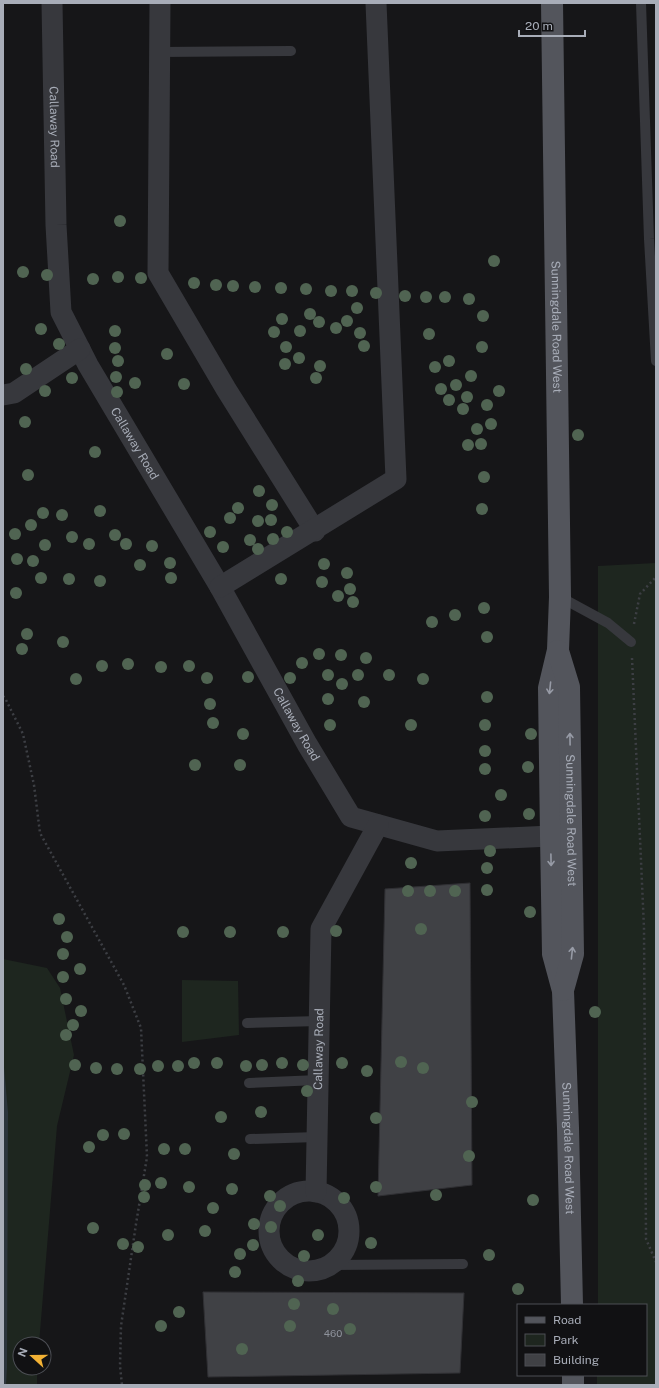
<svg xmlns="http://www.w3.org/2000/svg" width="659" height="1388" font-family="'Public Sans',sans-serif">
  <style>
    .green { fill: #1e261f }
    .water { fill: #2c353c }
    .building { fill: #404145; stroke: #303034 }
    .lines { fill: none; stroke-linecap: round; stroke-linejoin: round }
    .path { stroke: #3d3f44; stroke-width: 2.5; stroke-dasharray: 2 3; stroke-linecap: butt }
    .lane { stroke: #37383d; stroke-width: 10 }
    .street { stroke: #37383d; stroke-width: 21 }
    .primary { stroke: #53555c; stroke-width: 22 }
    .tree { fill: #506452 }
    .oneway { stroke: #979ba6 }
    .labels { text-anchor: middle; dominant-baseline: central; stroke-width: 3.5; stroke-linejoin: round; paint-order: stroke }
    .number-label { font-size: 10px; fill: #8e929b }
    .street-label { font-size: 12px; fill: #a8adb8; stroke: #111113 }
  </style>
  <rect width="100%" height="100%" fill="#161618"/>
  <path class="green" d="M656 563V1385H597V1375H646V1305H598V566Z
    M3 959 47 968 60 988 74 1055 57 1126 39 1344H20V1368H37V1385H4Z
    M182 980 238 981 239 1035 182 1042Z"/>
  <path class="water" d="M3 1056 8 1112 7 1368 6 1385H3Z"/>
  <path class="building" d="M470 883 472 1185 378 1196 385 889Z
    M203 1292 464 1293 460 1373 208 1377Z"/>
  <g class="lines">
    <path class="path" d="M634 624 640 594 656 577
      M632 658 644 928 646 1239 656 1262
      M3 696 6 700 23 734 34 785 40 833 124 985 141 1028 147 1157 136 1224 121 1326 120 1366 122 1385"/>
    <path class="lane" d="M641 3 649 239 656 361
      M160 52 291 51
      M560 597 608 623 631 642
      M247 1023 319 1021
      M249 1083 318 1080
      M250 1139 317 1137
      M331 1265 463 1264"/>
    <g class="street">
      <path id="s1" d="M52 3 56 225 61 312 88 365 220 587 307 744 351 817 437 841 551 836"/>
      <path d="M160 3 158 273 226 389 315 531"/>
      <path d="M3 395 14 393 80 349"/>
      <path d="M220 587 396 479 376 3"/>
      <circle cx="309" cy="1231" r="40"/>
      <path id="s2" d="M316 1192 321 929 378 825"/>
    </g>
    <g class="primary">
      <path id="s3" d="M552 3 560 597 558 650 549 688 551 836 553 954 563 991 568 1128 572 1305"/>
      <path id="s4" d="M558 651 569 687 573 954 563 990"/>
      <path d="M573 1375V1385"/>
    </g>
  </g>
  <g class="tree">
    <circle cx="120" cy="221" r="6"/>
    <circle cx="494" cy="261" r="6"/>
    <circle cx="23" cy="272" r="6"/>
    <circle cx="47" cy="275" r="6"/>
    <circle cx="118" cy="277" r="6"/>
    <circle cx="141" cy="278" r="6"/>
    <circle cx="93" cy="279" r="6"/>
    <circle cx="194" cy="283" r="6"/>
    <circle cx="216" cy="285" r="6"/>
    <circle cx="233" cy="286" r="6"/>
    <circle cx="255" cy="287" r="6"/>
    <circle cx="281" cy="288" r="6"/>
    <circle cx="306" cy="289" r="6"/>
    <circle cx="331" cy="291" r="6"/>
    <circle cx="352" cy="291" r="6"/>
    <circle cx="376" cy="293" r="6"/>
    <circle cx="405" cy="296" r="6"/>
    <circle cx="426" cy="297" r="6"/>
    <circle cx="445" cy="297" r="6"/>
    <circle cx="469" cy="299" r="6"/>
    <circle cx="357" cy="308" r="6"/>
    <circle cx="310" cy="314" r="6"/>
    <circle cx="483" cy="316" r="6"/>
    <circle cx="282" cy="319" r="6"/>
    <circle cx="347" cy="321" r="6"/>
    <circle cx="319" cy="322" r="6"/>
    <circle cx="336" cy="328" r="6"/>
    <circle cx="41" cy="329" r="6"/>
    <circle cx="115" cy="331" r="6"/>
    <circle cx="300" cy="331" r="6"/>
    <circle cx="274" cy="332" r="6"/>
    <circle cx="360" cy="333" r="6"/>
    <circle cx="429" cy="334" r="6"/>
    <circle cx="59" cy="344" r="6"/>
    <circle cx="364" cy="346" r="6"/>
    <circle cx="286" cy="347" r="6"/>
    <circle cx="482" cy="347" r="6"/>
    <circle cx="115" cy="348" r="6"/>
    <circle cx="167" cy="354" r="6"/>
    <circle cx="299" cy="358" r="6"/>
    <circle cx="118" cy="361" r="6"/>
    <circle cx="449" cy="361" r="6"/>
    <circle cx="285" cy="364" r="6"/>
    <circle cx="320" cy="366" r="6"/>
    <circle cx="435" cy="367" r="6"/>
    <circle cx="26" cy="369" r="6"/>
    <circle cx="471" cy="376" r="6"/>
    <circle cx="116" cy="377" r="6"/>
    <circle cx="72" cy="378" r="6"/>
    <circle cx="316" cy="378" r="6"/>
    <circle cx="135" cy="383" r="6"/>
    <circle cx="184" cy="384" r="6"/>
    <circle cx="456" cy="385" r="6"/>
    <circle cx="441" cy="389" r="6"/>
    <circle cx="45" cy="391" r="6"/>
    <circle cx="499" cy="391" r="6"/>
    <circle cx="117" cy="392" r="6"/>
    <circle cx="467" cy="397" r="6"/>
    <circle cx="449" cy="400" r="6"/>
    <circle cx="487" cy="405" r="6"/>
    <circle cx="463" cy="409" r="6"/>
    <circle cx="25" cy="422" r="6"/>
    <circle cx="491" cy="424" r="6"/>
    <circle cx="477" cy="429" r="6"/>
    <circle cx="578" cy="435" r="6"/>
    <circle cx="481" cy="444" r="6"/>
    <circle cx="468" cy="445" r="6"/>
    <circle cx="95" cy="452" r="6"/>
    <circle cx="28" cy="475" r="6"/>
    <circle cx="484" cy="477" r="6"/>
    <circle cx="259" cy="491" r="6"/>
    <circle cx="272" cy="505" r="6"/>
    <circle cx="238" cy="508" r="6"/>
    <circle cx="482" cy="509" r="6"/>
    <circle cx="100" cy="511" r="6"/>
    <circle cx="43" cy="513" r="6"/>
    <circle cx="62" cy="515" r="6"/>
    <circle cx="230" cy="518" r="6"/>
    <circle cx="271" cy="520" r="6"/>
    <circle cx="258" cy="521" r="6"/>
    <circle cx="31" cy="525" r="6"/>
    <circle cx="210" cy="532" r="6"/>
    <circle cx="287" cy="532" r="6"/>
    <circle cx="15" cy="534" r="6"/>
    <circle cx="115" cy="535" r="6"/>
    <circle cx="72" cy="537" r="6"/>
    <circle cx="273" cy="539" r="6"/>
    <circle cx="250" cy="540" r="6"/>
    <circle cx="89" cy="544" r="6"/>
    <circle cx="126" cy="544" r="6"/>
    <circle cx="45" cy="545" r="6"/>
    <circle cx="152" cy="546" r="6"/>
    <circle cx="223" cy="547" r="6"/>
    <circle cx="258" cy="549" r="6"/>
    <circle cx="17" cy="559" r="6"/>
    <circle cx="33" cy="561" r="6"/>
    <circle cx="170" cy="563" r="6"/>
    <circle cx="324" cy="564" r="6"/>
    <circle cx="140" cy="565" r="6"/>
    <circle cx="347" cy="573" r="6"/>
    <circle cx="41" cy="578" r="6"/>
    <circle cx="171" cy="578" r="6"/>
    <circle cx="69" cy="579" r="6"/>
    <circle cx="281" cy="579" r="6"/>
    <circle cx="100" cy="581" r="6"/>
    <circle cx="322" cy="582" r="6"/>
    <circle cx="350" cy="589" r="6"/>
    <circle cx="16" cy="593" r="6"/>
    <circle cx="338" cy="596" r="6"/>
    <circle cx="353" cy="602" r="6"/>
    <circle cx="484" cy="608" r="6"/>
    <circle cx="455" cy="615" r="6"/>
    <circle cx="432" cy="622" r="6"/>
    <circle cx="27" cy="634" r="6"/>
    <circle cx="487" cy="637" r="6"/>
    <circle cx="63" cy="642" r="6"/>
    <circle cx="22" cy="649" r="6"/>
    <circle cx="319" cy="654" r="6"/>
    <circle cx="341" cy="655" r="6"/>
    <circle cx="366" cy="658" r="6"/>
    <circle cx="302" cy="663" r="6"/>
    <circle cx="128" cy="664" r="6"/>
    <circle cx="102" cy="666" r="6"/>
    <circle cx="189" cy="666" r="6"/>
    <circle cx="161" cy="667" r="6"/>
    <circle cx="328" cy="675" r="6"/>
    <circle cx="358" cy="675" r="6"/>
    <circle cx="389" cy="675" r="6"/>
    <circle cx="248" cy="677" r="6"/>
    <circle cx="207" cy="678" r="6"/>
    <circle cx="290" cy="678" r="6"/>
    <circle cx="76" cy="679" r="6"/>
    <circle cx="423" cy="679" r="6"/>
    <circle cx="342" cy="684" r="6"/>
    <circle cx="487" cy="697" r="6"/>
    <circle cx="328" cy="699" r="6"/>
    <circle cx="364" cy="702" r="6"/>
    <circle cx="210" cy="704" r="6"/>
    <circle cx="213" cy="723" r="6"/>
    <circle cx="330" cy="725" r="6"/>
    <circle cx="411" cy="725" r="6"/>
    <circle cx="485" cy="725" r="6"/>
    <circle cx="243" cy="734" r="6"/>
    <circle cx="531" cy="734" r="6"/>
    <circle cx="485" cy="751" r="6"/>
    <circle cx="195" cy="765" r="6"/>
    <circle cx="240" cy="765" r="6"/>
    <circle cx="528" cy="767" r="6"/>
    <circle cx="485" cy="769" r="6"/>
    <circle cx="501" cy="795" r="6"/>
    <circle cx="529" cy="814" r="6"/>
    <circle cx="485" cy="816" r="6"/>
    <circle cx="490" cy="851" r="6"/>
    <circle cx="411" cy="863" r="6"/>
    <circle cx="487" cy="868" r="6"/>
    <circle cx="487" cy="890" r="6"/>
    <circle cx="408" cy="891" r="6"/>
    <circle cx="430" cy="891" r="6"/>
    <circle cx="455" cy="891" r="6"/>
    <circle cx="530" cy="912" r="6"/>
    <circle cx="59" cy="919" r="6"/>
    <circle cx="421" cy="929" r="6"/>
    <circle cx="336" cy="931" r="6"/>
    <circle cx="183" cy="932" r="6"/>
    <circle cx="230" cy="932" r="6"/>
    <circle cx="283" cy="932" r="6"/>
    <circle cx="67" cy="937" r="6"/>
    <circle cx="63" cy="954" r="6"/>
    <circle cx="80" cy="969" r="6"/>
    <circle cx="63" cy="977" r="6"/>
    <circle cx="66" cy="999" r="6"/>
    <circle cx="81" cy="1011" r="6"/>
    <circle cx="595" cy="1012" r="6"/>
    <circle cx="73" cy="1025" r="6"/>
    <circle cx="66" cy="1035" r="6"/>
    <circle cx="401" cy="1062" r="6"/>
    <circle cx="194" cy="1063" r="6"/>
    <circle cx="217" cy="1063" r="6"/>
    <circle cx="282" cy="1063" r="6"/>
    <circle cx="342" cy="1063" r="6"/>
    <circle cx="75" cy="1065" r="6"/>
    <circle cx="262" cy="1065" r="6"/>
    <circle cx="303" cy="1065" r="6"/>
    <circle cx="158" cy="1066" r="6"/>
    <circle cx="178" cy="1066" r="6"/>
    <circle cx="246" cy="1066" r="6"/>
    <circle cx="96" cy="1068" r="6"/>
    <circle cx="423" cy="1068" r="6"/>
    <circle cx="117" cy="1069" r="6"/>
    <circle cx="140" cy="1069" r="6"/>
    <circle cx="367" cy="1071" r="6"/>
    <circle cx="307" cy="1091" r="6"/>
    <circle cx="472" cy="1102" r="6"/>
    <circle cx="261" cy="1112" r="6"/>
    <circle cx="221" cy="1117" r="6"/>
    <circle cx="376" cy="1118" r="6"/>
    <circle cx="124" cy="1134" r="6"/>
    <circle cx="103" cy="1135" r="6"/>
    <circle cx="89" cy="1147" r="6"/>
    <circle cx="164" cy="1149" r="6"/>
    <circle cx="185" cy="1149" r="6"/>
    <circle cx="234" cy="1154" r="6"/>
    <circle cx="469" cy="1156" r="6"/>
    <circle cx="161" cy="1183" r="6"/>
    <circle cx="145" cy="1185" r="6"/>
    <circle cx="189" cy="1187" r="6"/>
    <circle cx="376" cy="1187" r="6"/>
    <circle cx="232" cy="1189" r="6"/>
    <circle cx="436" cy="1195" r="6"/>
    <circle cx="270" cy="1196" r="6"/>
    <circle cx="144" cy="1197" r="6"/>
    <circle cx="344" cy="1198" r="6"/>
    <circle cx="533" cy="1200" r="6"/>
    <circle cx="280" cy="1206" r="6"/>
    <circle cx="213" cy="1208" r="6"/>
    <circle cx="254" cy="1224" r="6"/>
    <circle cx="271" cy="1227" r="6"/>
    <circle cx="93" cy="1228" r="6"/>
    <circle cx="205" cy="1231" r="6"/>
    <circle cx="168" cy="1235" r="6"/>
    <circle cx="318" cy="1235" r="6"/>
    <circle cx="371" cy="1243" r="6"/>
    <circle cx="123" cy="1244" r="6"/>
    <circle cx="253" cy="1245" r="6"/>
    <circle cx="138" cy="1247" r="6"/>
    <circle cx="240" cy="1254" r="6"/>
    <circle cx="489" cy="1255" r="6"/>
    <circle cx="304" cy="1256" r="6"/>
    <circle cx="235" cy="1272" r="6"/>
    <circle cx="298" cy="1281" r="6"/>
    <circle cx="518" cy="1289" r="6"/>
    <circle cx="294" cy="1304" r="6"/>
    <circle cx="333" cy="1309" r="6"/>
    <circle cx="179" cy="1312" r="6"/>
    <circle cx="161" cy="1326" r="6"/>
    <circle cx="290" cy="1326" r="6"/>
    <circle cx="350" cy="1329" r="6"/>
    <circle cx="242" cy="1349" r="6"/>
  </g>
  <defs><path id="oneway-shaft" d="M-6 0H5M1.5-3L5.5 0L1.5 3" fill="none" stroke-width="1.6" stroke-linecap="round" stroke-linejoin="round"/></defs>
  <g class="oneway">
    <use href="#oneway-shaft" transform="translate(550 688) rotate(96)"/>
    <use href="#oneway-shaft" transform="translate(570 739) rotate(-91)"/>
    <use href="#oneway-shaft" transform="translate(551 860) rotate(89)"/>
    <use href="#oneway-shaft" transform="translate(572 953) rotate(-84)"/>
  </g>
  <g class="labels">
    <g class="number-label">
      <text x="333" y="1333">460</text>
    </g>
    <g class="street-label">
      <text stroke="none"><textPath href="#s1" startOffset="124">Callaway Road</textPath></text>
      <text stroke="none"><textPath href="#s3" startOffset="324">Sunningdale Road West</textPath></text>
      <text stroke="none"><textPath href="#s1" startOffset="460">Callaway Road</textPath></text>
      <text stroke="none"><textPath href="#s1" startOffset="784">Callaway Road</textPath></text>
      <text stroke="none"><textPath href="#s4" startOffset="171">Sunningdale Road West</textPath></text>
      <text stroke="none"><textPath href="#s2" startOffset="143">Callaway Road</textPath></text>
      <text stroke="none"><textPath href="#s3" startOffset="1148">Sunningdale Road West</textPath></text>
    </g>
  </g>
  <rect width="659" height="1388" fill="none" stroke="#a8adb8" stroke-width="8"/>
  <rect x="517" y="1304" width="130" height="72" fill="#111113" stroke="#4d4f55"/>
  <rect x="525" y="1317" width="20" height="6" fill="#53555c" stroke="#4d4f55"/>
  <text x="553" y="1324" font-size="12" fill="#a8adb8">Road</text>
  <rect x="525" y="1334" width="20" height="12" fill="#1e261f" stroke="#4d4f55"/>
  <text x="553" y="1344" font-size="12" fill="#a8adb8">Park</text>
  <rect x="525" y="1354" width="20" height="12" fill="#404145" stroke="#4d4f55"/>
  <text x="553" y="1364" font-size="12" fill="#a8adb8">Building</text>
  <g transform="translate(32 1356) rotate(291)"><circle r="19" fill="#111113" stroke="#4d4f55"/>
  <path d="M0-3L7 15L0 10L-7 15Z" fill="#f2b134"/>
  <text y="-6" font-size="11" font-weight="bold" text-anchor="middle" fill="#a8adb8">N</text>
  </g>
  <path d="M519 30v6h66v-6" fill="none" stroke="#a8adb8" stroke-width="2"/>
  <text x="525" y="30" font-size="12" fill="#a8adb8" stroke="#111113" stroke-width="3" paint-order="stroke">20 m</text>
</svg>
